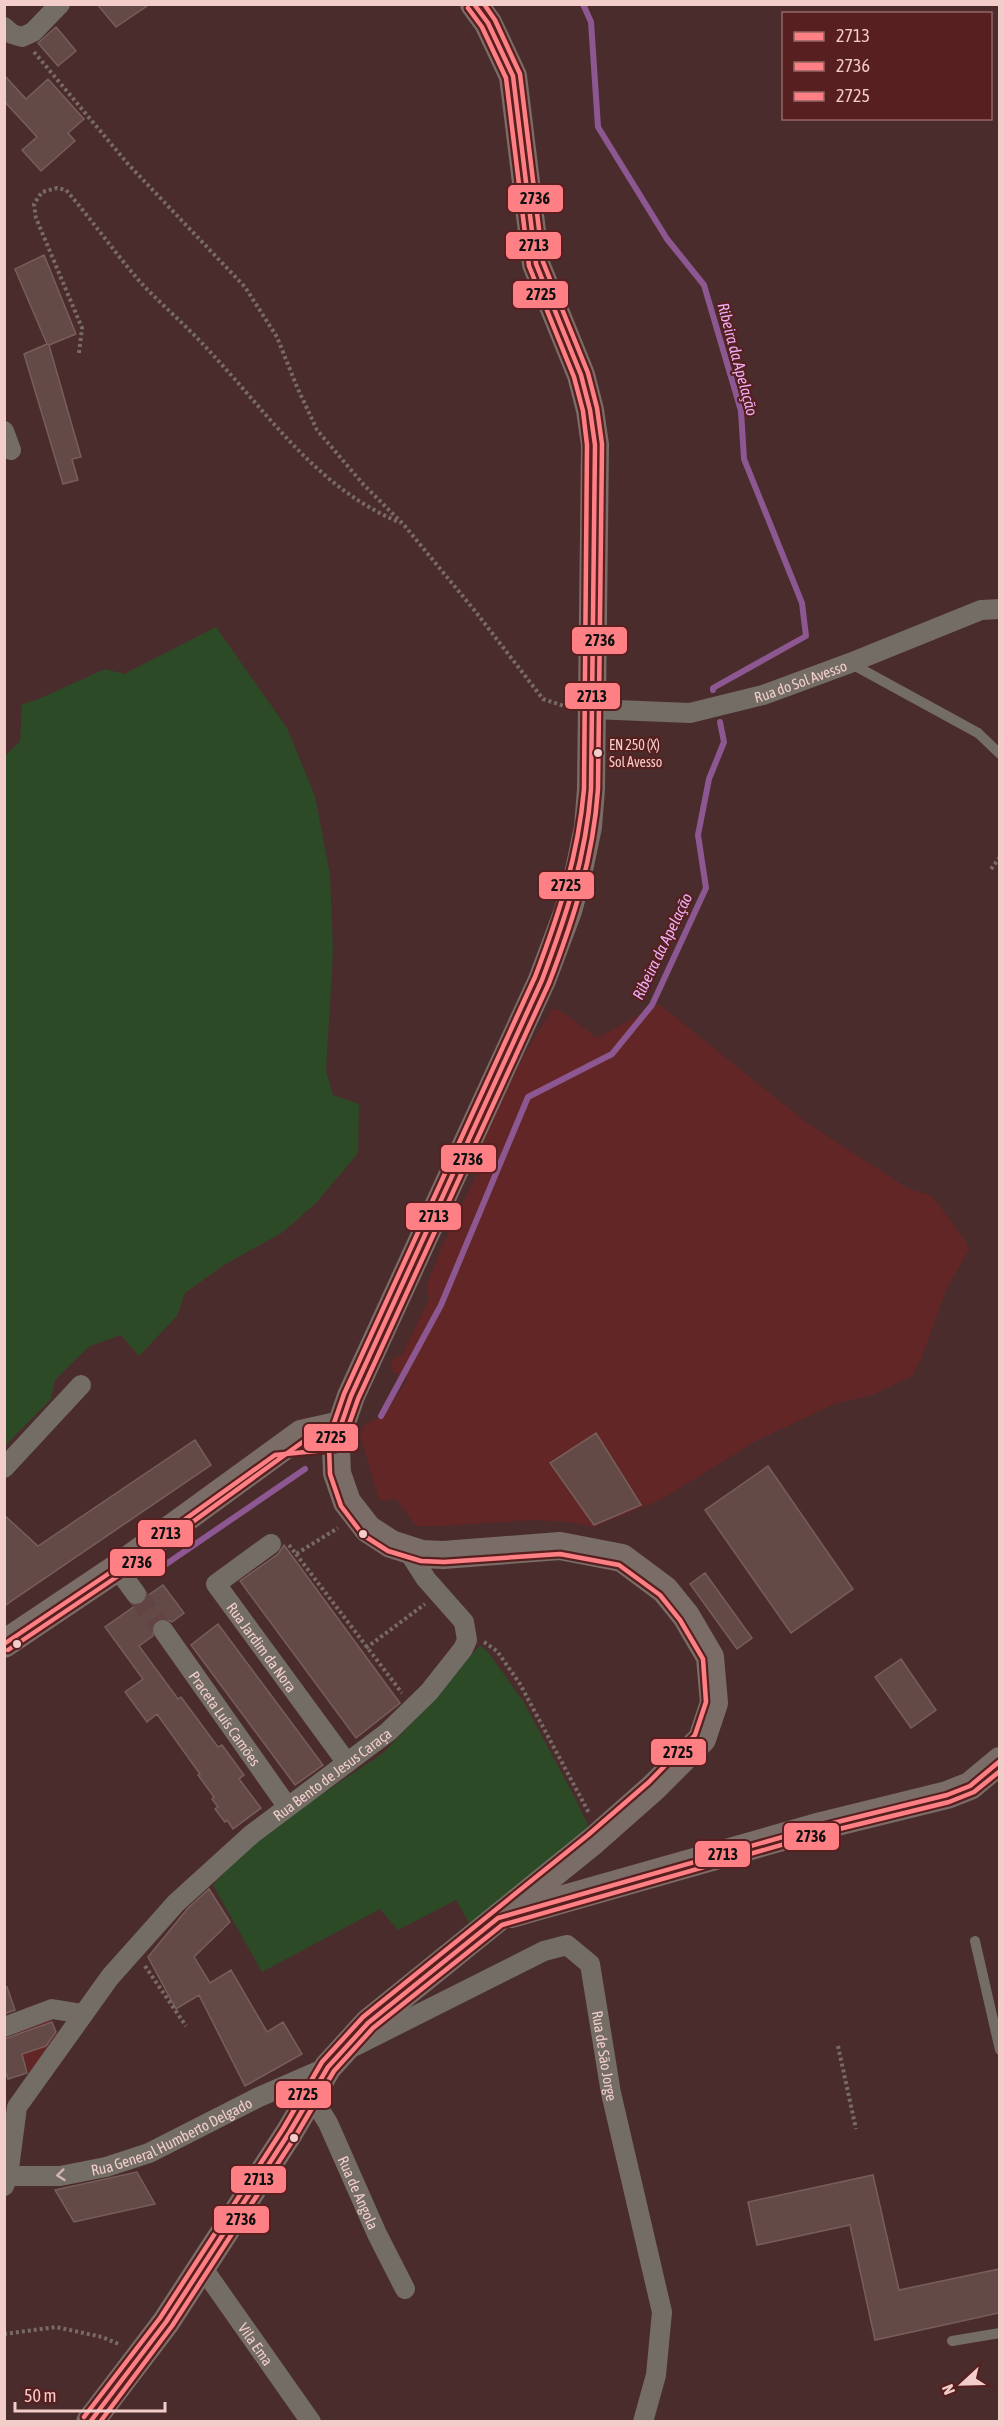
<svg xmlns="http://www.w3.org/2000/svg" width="1004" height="2426" font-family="'Asap Condensed',sans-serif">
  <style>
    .built { fill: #622627 }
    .green { fill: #2d4a26 }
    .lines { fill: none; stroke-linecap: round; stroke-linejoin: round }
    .stream { stroke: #8d5892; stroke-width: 6 }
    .building { fill: #634a46; stroke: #785e5a; stroke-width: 1.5 }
    .street-tunnel { stroke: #634444; stroke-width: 20; stroke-dasharray: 20 10; stroke-linecap: butt }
    .path { stroke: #786b67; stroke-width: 4; stroke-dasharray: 3 3; stroke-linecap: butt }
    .lane { stroke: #746d66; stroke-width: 10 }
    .street { stroke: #746d66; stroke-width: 20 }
    .secondary { stroke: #7a6d67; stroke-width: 28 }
    .bus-1-casing { stroke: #571f1f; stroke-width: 9 }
    .bus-2-casing { stroke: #571f1f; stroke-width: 9 }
    .bus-3-casing { stroke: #571f1f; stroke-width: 9 }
    .bus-1 { stroke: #ff8084; stroke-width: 4.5 }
    .bus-2 { stroke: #ff8084; stroke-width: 4.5 }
    .bus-3 { stroke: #ff8084; stroke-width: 4.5 }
    .oneway { stroke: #d2b5b1 }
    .bus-dot { fill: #f2cdca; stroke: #571f1f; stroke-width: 2 }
    .labels { text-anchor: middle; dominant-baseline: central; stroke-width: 4.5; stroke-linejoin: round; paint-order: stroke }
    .bus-label { font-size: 14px; fill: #f2cdca; stroke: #571f1f; text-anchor: start }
    .street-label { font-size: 15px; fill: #f2cdca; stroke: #571f1f }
    .water-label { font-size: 16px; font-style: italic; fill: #ecaff5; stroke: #571f1f }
    .line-badge { stroke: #571f1f; stroke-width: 2 }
    .pale-badge-label { font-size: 16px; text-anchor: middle; font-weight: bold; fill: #111 }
  </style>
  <rect width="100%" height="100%" fill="#4a2c2c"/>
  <path class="built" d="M659 1004 807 1123 906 1187 933 1197 966 1242 969 1249 946 1290 922 1357 912 1376 872 1395 834 1404 756 1441 662 1499 594 1527 570 1522 532 1520 442 1526H416L395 1498 387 1501 379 1499 360 1435 365 1424 384 1416 408 1378 393 1372 391 1367 393 1358 402 1355 429 1299 427 1284 453 1221 487 1156 483 1137 524 1055 553 1008 567 1015 597 1038Z
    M51 2018 60 2043 36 2070 28 2072 14 2031Z"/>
  <path class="green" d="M216 627 287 728 315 796 330 875 333 952 326 1071 333 1095 359 1104 358 1153 317 1202 283 1232 224 1265 185 1293 177 1316 139 1356 121 1335 90 1346 78 1357 55 1380 51 1399 5 1446V756L20 741 22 704 34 701 105 669 124 674Z
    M480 1645 488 1652 523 1701 574 1796 587 1823 588 1831 471 1926 456 1900 398 1930 380 1909 262 1972 213 1885 238 1857 294 1813 383 1753 416 1719Z"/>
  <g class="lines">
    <path class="stream" d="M583 4 591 22 598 127 667 239 704 285 741 411 744 459 802 603 806 636 713 688V690
      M381 1416 441 1305 528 1097 612 1054 652 1005 706 888 698 835 709 779 724 742 720 722
      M156 1571 305 1469"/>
  </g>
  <path class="building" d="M97 4H150L116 27Z
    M56 27 76 51 58 66 38 43Z
    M4 75 26 99 48 79 84 119 68 133 75 141 41 171 22 150 37 137 4 101Z
    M44 255 76 334 49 345 81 457 72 459 78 480 63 484 24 354 47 344 15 269Z
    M596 1433 641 1505 594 1525 550 1463Z
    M195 1440 211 1465 4 1606V1515L38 1546Z
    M768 1466 853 1589 791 1633 705 1510Z
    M284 1545 400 1703 356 1738 240 1581 278 1554Z
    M705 1573 752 1638 737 1649 690 1584Z
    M163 1585 184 1613 172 1622 163 1618 156 1621 152 1626 153 1636 139 1646 178 1699 181 1697 218 1747 222 1745 244 1775 239 1779 261 1808 233 1829 227 1820 225 1822 215 1809 218 1807 212 1799 214 1797 198 1775 200 1774 157 1714 147 1722 125 1692 143 1679 105 1627 135 1606 144 1603 147 1596Z
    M218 1624 323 1765 295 1785 191 1645Z
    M901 1659 936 1710 911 1728 875 1677Z
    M209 1889 230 1922 194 1957 210 1983 231 1970 267 2032 283 2022 302 2054 245 2086 199 1995 176 2009 148 1957 188 1908Z
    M7 1987 15 2010 4 2014V1988Z
    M52 2022 56 2032 46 2046 22 2054 27 2073 8 2079 4 2068V2039Z
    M137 2172 155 2204 74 2222 55 2190Z
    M873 2175 899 2290 999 2269V2313L875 2340 850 2225 757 2245 748 2202Z"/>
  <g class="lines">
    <path class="street-tunnel" d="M136 1594 163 1630"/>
    <path class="path" d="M34 52 128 164 245 287 277 337 297 387 317 430 363 484 404 525 475 611 543 699 570 708
      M79 353 82 328 36 218 34 204 42 192 57 188 66 190C92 220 115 253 141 283 164 307 190 329 212 354 272 418 317 488 401 523
      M991 869 1000 857
      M289 1545 296 1554 338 1528
      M296 1554 402 1693
      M484 1642 497 1651 520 1684 589 1813
      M366 1648 425 1604
      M145 1966 186 2026
      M838 2046 856 2129
      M4 2334 56 2327 102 2337 121 2345"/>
    <path class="lane" d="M850 663 978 733 1000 754
      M975 1941 1000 2050
      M952 2341 1000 2333"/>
    <g class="street">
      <path d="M4 27 12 34 22 37 33 32 60 4"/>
      <path d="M4 431 11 450"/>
      <path id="s1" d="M592 709 690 713 763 695 850 663 981 610 1000 609"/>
      <path d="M4 1468 81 1385"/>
      <path id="s2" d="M271 1544 216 1584 347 1763"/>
      <path d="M117 1568 136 1594"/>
      <path id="s3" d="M163 1630 287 1806"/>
      <path d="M4 2027 52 2009 83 2014"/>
      <path id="s4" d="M355 2046 544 1951 567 1945 590 1964 611 2093 662 2312 656 2375 643 2422"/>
      <path id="s5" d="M311 2096 328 2123 377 2234 405 2289"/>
      <path id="s6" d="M8 2176H60L106 2167 149 2153 259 2097 328 2067"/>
      <path id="s7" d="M4 2186 8 2176 17 2107 110 1977 176 1903 252 1834 388 1732 429 1692 463 1649 467 1640 464 1622 426 1579 408 1551"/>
      <path id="s8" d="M202 2267 311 2422"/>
    </g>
    <path class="secondary" d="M4 1644 117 1568 301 1434 341 1425
      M511 1914 821 1826 947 1795 970 1786 1000 1761
      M90 2422 166 2322 289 2133 328 2067 368 2023 593 1841 654 1787 702 1739 714 1703 710 1657 686 1616 665 1590 622 1558 560 1546 443 1555 422 1554 391 1544 368 1529 347 1502 337 1473 336 1449 341 1425 351 1396 542 980 568 911 579 870 588 827 591 789 595 445 590 410 581 375 536 264 513 76 488 23 474 4"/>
    <g class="bus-1-casing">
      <path id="bus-1" d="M336 1449 341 1425 351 1396 542 980C566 916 586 858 591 789L595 445 590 410 581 375 536 264 513 76 488 23 474 4
        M4 1644 117 1568 275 1455 336 1449
        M90 2422 166 2322 289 2133 328 2067 368 2023 498 1918 821 1826 947 1795 970 1786 1000 1761"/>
    </g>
    <g class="bus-2-casing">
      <path id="bus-2" d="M348 1427 358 1399 549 983C574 918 593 859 598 789L602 444 597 408 588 373 543 262 520 74 495 20 484 4
        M8 1650 121 1574 304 1441 343 1432
        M100 2422 172 2326 295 2137 334 2071 373 2028 502 1925 823 1833 949 1802 974 1792 1000 1771"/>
    </g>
    <g class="bus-3-casing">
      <path id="bus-3" d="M84 2417 160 2318 283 2129 322 2062 363 2017 588 1835 649 1782 695 1735 706 1702 703 1659 680 1620 660 1595 619 1565 560 1554 444 1562 421 1561 388 1551 363 1535 341 1506 330 1474 329 1447 334 1423 344 1394 535 977C559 914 578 857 584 789L587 445 583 411 574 377 529 266 506 78 482 27 468 8"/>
    </g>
    <use href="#bus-1" class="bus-1"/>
    <use href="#bus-2" class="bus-2"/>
    <use href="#bus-3" class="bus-3"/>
  </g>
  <defs><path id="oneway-chevron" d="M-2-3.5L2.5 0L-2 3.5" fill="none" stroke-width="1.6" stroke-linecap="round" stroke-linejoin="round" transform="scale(1.5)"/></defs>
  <use class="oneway" href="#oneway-chevron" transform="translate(61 2175) rotate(174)"/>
  <g class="bus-dot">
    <circle cx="598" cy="753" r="5"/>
    <circle cx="363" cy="1534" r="5"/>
    <circle cx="17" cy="1644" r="5"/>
    <circle cx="294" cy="2138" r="5"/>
  </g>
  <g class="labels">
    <g class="bus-label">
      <text x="609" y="745">EN 250 (X)<tspan x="609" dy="17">Sol Avesso</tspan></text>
    </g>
    <g class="street-label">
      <text stroke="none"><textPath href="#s1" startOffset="213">Rua do Sol Avesso</textPath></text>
      <text stroke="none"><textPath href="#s2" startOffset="146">Rua Jardim da Nora</textPath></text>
      <text stroke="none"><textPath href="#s3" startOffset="108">Praceta Luís Camões</textPath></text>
      <text stroke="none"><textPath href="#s7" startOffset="542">Rua Bento de Jesus Caraça</textPath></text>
      <text stroke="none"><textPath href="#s4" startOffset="358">Rua de São Jorge</textPath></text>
      <text stroke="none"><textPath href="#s6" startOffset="171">Rua General Humberto Delgado</textPath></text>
      <text stroke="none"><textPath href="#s5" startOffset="108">Rua de Angola</textPath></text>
      <text stroke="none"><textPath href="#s8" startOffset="94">Vila Ema</textPath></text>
    </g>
    <g class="water-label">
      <text transform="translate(738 359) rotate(75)">Ribeira da Apelação</text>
      <text transform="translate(662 946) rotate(-64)">Ribeira da Apelação</text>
    </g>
  </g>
  <g class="line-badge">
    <rect x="507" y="184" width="57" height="29" rx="6" fill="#ff8084"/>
    <rect x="505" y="231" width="57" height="29" rx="6" fill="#ff8084"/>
    <rect x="512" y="280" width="57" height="29" rx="6" fill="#ff8084"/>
    <rect x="571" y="626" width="57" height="29" rx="6" fill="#ff8084"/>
    <rect x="564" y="682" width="57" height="28" rx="6" fill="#ff8084"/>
    <rect x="538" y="871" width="57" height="29" rx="6" fill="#ff8084"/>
    <rect x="440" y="1144" width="57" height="29" rx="6" fill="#ff8084"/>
    <rect x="405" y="1202" width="57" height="29" rx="6" fill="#ff8084"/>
    <rect x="303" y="1423" width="56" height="29" rx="6" fill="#ff8084"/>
    <rect x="137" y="1519" width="57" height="29" rx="6" fill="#ff8084"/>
    <rect x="109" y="1548" width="57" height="29" rx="6" fill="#ff8084"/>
    <rect x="650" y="1738" width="57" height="28" rx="6" fill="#ff8084"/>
    <rect x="783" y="1822" width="57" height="29" rx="6" fill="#ff8084"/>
    <rect x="694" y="1840" width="57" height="28" rx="6" fill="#ff8084"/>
    <rect x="275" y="2080" width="57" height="29" rx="6" fill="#ff8084"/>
    <rect x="230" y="2165" width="57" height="29" rx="6" fill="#ff8084"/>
    <rect x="213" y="2205" width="57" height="29" rx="6" fill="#ff8084"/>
  </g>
  <g class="pale-badge-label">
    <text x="535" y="204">2736</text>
    <text x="534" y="251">2713</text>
    <text x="541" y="300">2725</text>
    <text x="600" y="646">2736</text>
    <text x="592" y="702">2713</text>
    <text x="566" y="891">2725</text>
    <text x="468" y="1165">2736</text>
    <text x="434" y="1222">2713</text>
    <text x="331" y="1443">2725</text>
    <text x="166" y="1539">2713</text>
    <text x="137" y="1568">2736</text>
    <text x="678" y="1758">2725</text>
    <text x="811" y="1842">2736</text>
    <text x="723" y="1860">2713</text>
    <text x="303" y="2100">2725</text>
    <text x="259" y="2185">2713</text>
    <text x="241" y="2225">2736</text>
  </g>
  <rect width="1004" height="2426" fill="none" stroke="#f2cdca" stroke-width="12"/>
  <rect x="782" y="12" width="210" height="108" fill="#571f1f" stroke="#956563" stroke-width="1.5"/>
  <rect x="794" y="32" width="30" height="9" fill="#ff8084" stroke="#956563" stroke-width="1.5"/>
  <text x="836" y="42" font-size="18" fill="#f2cdca">2713</text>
  <rect x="794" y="62" width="30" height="9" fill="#ff8084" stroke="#956563" stroke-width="1.5"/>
  <text x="836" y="72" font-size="18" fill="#f2cdca">2736</text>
  <rect x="794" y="92" width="30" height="9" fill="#ff8084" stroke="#956563" stroke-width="1.5"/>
  <text x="836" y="102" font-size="18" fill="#f2cdca">2725</text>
  <g transform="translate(962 2384) rotate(248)" stroke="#571f1f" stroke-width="4.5" paint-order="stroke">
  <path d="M0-4.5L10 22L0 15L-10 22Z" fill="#f2cdca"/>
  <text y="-9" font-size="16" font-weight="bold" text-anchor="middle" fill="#f2cdca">N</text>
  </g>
  <path d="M15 2402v9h150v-9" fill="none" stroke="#f2cdca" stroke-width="3"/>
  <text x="24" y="2402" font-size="18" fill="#f2cdca" stroke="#571f1f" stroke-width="4.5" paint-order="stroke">50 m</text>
</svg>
